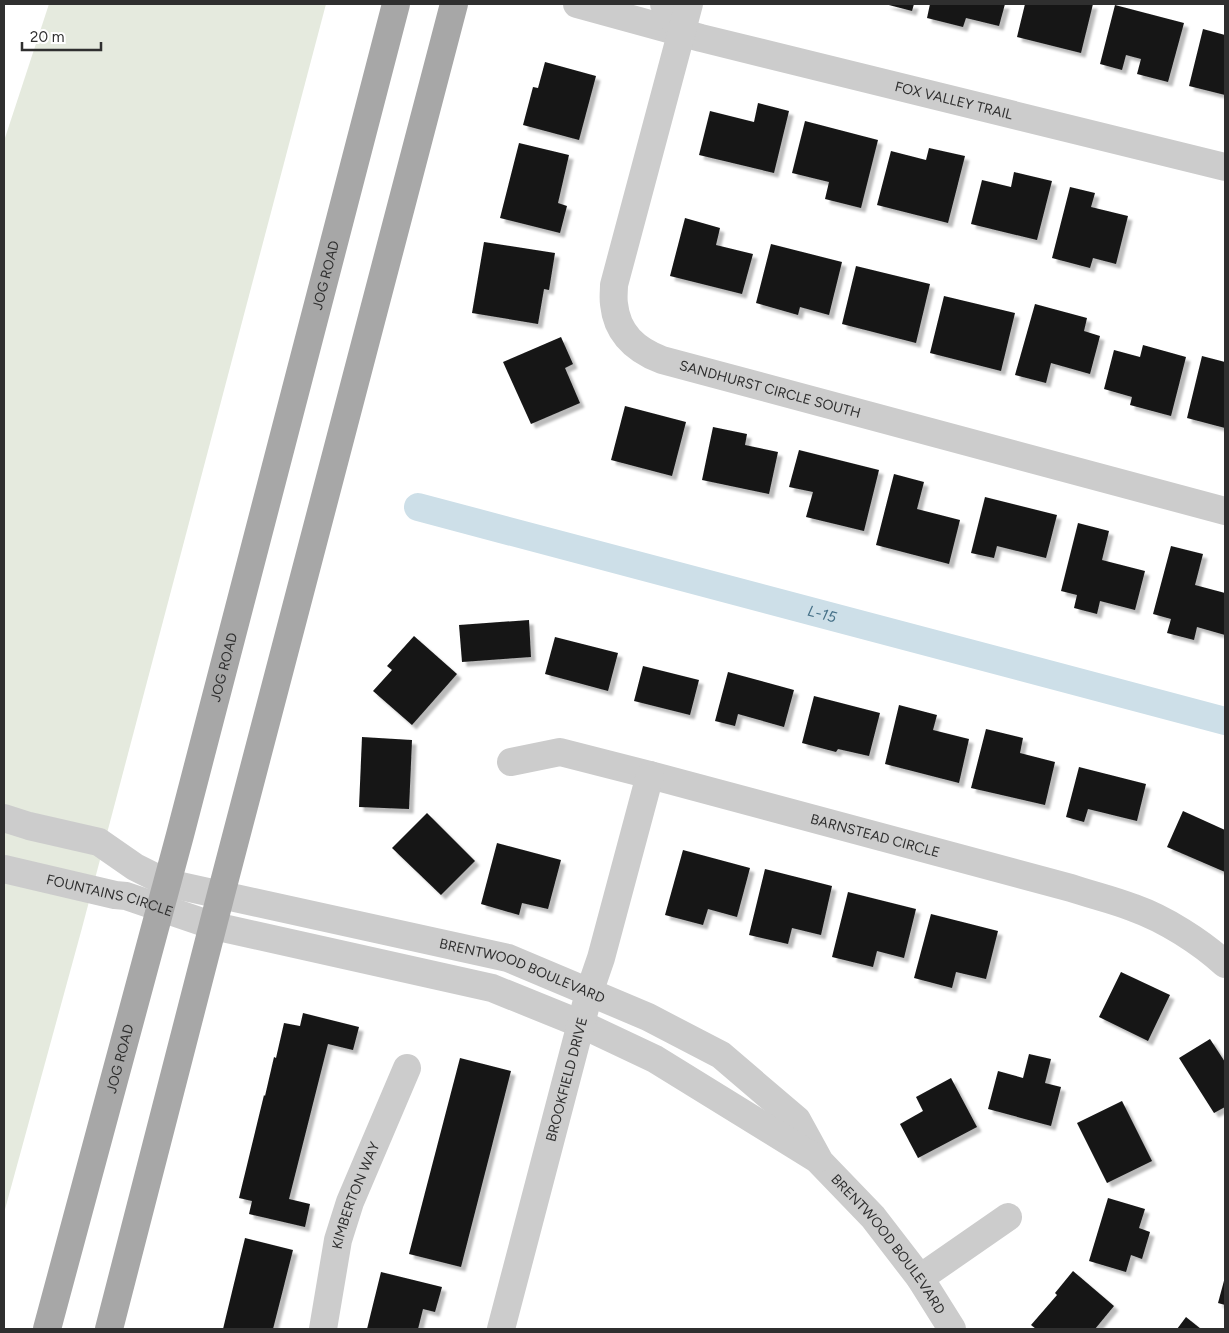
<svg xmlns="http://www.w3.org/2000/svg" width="1229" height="1333" font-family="Figtree,sans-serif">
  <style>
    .green { fill: #e5eade }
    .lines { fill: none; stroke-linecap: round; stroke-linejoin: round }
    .canal { stroke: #cddfe8; stroke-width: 28 }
    .building { fill: #161616; filter: url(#shadow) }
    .minor { stroke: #ccc; stroke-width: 28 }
    .major { stroke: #a7a7a7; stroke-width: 28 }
    .labels { text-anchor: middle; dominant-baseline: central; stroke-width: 5; stroke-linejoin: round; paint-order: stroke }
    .street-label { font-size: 14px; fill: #2f2f2f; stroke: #fff }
    .water-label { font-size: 15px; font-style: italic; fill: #467188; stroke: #fff }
  </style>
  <defs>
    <filter id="shadow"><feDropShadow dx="4.5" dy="4.5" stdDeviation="1" flood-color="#0004"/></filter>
  </defs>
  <rect width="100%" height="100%" fill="#fff"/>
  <path class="green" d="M49 4H326L82 928 4 1213V141Z"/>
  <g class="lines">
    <path class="canal" id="s1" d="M418 507 1225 721"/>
  </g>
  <path class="building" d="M885 4H914L912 11Z
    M930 4H1005L999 26 966 18 963 27 927 18Z
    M1025 4H1093L1081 53 1017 37Z
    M1115 5 1184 23 1168 82 1137 74 1141 59 1126 55 1122 70 1100 64Z
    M1203 29 1225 35V95L1189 86Z
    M545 62 596 76 579 140 523 125 533 87 538 88Z
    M758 103 789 111 774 173 699 155 710 111 754 122Z
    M805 121 878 140 861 208 825 199 829 182 792 173Z
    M519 143 569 155 558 203 567 206 560 233 500 218Z
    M929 148 965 156 948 223 877 205 891 151 926 160Z
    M1014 172 1052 181 1037 240 971 224 982 180 1011 187Z
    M1070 187 1095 193 1091 207 1128 216 1116 264 1093 258 1090 268 1052 258Z
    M685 218 720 228 716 245 753 254 742 294 670 276Z
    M484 242 555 253 549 290 544 289 538 324 472 313Z
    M771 244 842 262 829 315 800 307 798 315 756 303Z
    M856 266 930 284 916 343 842 324Z
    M944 296 1015 313 1001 371 930 353Z
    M1035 304 1087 318 1084 331 1100 336 1090 374 1051 363 1046 383 1015 375Z
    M561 337 573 364 565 368 580 403 531 424 503 362Z
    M1143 345 1186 357 1171 416 1130 405 1132 397 1104 389 1114 350 1140 357Z
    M1202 356 1225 362V428L1187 418Z
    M625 406 686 422 672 476 611 460Z
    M713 427 747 434 745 445 778 452 769 494 702 480Z
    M799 450 879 470 864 531 806 517 813 492 789 487Z
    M894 474 924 482 917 509 960 520 949 564 876 545Z
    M985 497 1057 515 1046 558 997 546 994 558 971 553Z
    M1078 523 1109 531 1102 560 1145 571 1135 610 1100 601 1097 614 1074 608 1077 595 1061 591Z
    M1171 546 1203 554 1195 585 1225 593V635L1197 627 1194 640 1167 633 1171 619 1153 614Z
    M529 620 531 657 462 662 459 625Z
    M414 636 457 674 412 725 373 691 392 670 387 666Z
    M555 637 618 653 608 691 545 674Z
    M643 666 699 680 690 715 634 701Z
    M728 672 794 690 784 727 738 714 735 726 715 721Z
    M814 696 880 713 869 756 838 749 836 752 802 743Z
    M899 705 937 715 933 730 969 739 959 783 885 764Z
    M986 729 1023 738 1020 753 1055 762 1045 805 971 788Z
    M362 737 412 740 409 809 359 807Z
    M1079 767 1146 784 1137 821 1088 809 1084 822 1066 817Z
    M1183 811 1225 830V872L1167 847Z
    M427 813 475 861 441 895 392 848Z
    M497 843 561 860 548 909 522 903 519 915 481 904Z
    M683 850 750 868 737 917 708 909 703 925 665 915Z
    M765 869 832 886 821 935 792 928 788 944 749 935Z
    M848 892 916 909 904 958 877 951 873 967 832 957Z
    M931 914 998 931 986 979 956 972 952 988 914 978Z
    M1121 972 1170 995 1148 1041 1099 1017Z
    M303 1013 359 1027 353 1050 328 1044 289 1199 310 1204 305 1227 249 1214 252 1201 239 1198 264 1095 265 1096 274 1057 276 1058 284 1023 300 1026Z
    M1210 1039 1225 1062V1107L1214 1113 1179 1058Z
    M1029 1054 1051 1059 1045 1083 1061 1087 1051 1126 988 1109 998 1071 1023 1078Z
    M460 1058 511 1071 461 1267 409 1254Z
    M951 1078 977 1127 918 1158 900 1124 923 1111 916 1097Z
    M1122 1101 1152 1161 1107 1183 1077 1123Z
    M1108 1198 1145 1209 1139 1228 1150 1232 1142 1259 1131 1255 1126 1272 1089 1261Z
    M245 1238 293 1250 273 1329H223Z
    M1073 1271 1114 1306 1095 1329H1036L1031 1325 1057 1295 1055 1293Z
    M381 1272 442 1287 435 1312 423 1309 418 1329H367Z
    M1225 1277V1305L1218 1303Z
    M1186 1317 1201 1329H1177Z"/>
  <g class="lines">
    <g class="minor">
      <path id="s2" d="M577 4 701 38 1225 167"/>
      <path d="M664 4 682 33"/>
      <path id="s3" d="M689 4 614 285C614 291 613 298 614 304 617 334 636 350 662 360L1225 511"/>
      <path id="s4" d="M511 762 560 752 650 775 1071 888C1092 895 1114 900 1134 908 1165 919 1201 942 1225 964"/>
      <path id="s5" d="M4 818 29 826 99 842 135 867 167 883 508 958 648 1017 721 1055 797 1120 820 1162 873 1217 920 1278 952 1329"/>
      <path id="s6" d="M4 869 115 895 126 896 214 926 492 988 581 1024 655 1059 817 1159"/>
      <path d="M920 1278 1008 1217"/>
      <path id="s7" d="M323 1329 338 1240 350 1202 407 1068"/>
      <path id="s8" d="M501 1329 589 993 601 958 650 775"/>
    </g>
    <g class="major">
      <path id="s9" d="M47 1329 180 835 396 4"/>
      <path d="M109 1329 221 894 454 4"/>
    </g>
  </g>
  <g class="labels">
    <g class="street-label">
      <text stroke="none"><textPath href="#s2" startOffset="389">FOX VALLEY TRAIL</textPath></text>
      <text stroke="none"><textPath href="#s9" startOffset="1090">JOG ROAD</textPath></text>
      <text stroke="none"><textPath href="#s3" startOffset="500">SANDHURST CIRCLE SOUTH</textPath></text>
      <text stroke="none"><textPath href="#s9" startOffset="685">JOG ROAD</textPath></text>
      <text stroke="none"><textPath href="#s4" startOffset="376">BARNSTEAD CIRCLE</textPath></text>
      <text stroke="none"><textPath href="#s6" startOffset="109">FOUNTAINS CIRCLE</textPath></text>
      <text stroke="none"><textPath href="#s5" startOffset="544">BRENTWOOD BOULEVARD</textPath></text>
      <text stroke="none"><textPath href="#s9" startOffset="280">JOG ROAD</textPath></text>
      <text stroke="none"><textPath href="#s8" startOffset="258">BROOKFIELD DRIVE</textPath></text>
      <text stroke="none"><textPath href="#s7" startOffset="138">KIMBERTON WAY</textPath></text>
      <text stroke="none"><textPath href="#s5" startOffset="1016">BRENTWOOD BOULEVARD</textPath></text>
    </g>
    <g class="water-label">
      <text stroke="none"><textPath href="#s1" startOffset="418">L-15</textPath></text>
    </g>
  </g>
  <rect width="1229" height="1333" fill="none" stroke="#2f2f2f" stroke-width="10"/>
  <path d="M22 42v8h79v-8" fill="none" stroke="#2f2f2f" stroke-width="2.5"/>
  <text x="30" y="42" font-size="15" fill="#2f2f2f" stroke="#ffffff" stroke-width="4" paint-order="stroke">20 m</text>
</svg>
